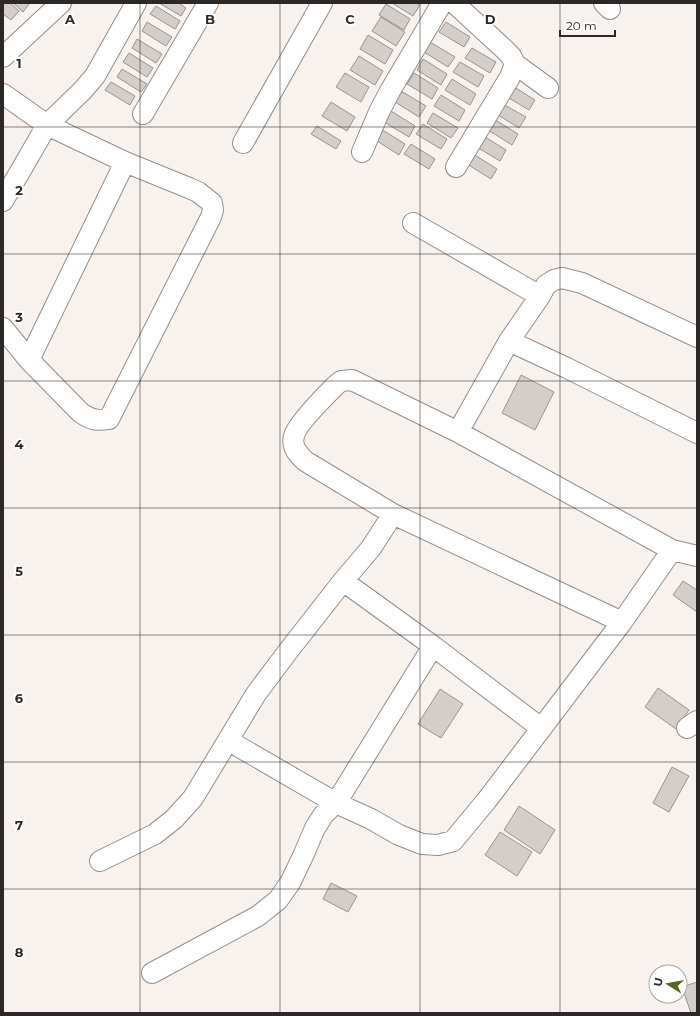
<svg xmlns="http://www.w3.org/2000/svg" width="700" height="1016" font-family="Montserrat,sans-serif">
  <style>
    .building { fill: #d4ceca; stroke: #99938f }
    .lines { fill: none; stroke-linecap: round; stroke-linejoin: round }
    .minor-casing { stroke: #948e8a; stroke-width: 22 }
    .minor { stroke: #fff; stroke-width: 20 }
    .grid { fill: none; stroke: #2b2827; stroke-width: 1; stroke-opacity: 0.55 }
    .grid-label { font-size: 13px; text-anchor: middle; font-weight: bold; fill: #2b2827; stroke: #fff; stroke-width: 4; stroke-linejoin: round; paint-order: stroke }
  </style>
  <rect width="100%" height="100%" fill="#f8f2ee"/>
  <path class="building" d="M3 3H10L19 11 11 20 3 14Z
    M13 3H30L23 12Z
    M159 3H179L186 8 181 16Z
    M392 3H416L420 5 413 16Z
    M386 4 410 19 404 30 379 15Z
    M156 6 180 21 175 29 150 14Z
    M381 17 405 32 396 46 372 31Z
    M147 22 172 37 166 46 142 31Z
    M446 22 470 37 464 47 439 32Z
    M368 35 393 50 385 64 360 49Z
    M137 39 162 54 156 63 132 48Z
    M430 42 455 57 448 67 424 52Z
    M472 48 496 62 490 73 465 58Z
    M129 53 153 68 147 77 123 62Z
    M359 56 383 71 375 85 350 70Z
    M423 59 447 74 441 85 417 70Z
    M460 62 484 76 478 87 453 72Z
    M122 69 147 84 141 92 117 77Z
    M345 73 369 87 361 102 336 87Z
    M414 73 438 88 432 99 407 84Z
    M452 79 476 94 470 105 445 90Z
    M111 82 135 96 130 105 105 90Z
    M511 85 535 100 529 110 504 95Z
    M401 91 426 106 419 117 395 102Z
    M441 95 465 110 459 121 434 106Z
    M331 102 355 117 347 131 322 116Z
    M501 103 526 117 519 128 495 113Z
    M391 111 415 126 409 137 384 122Z
    M433 113 458 128 451 138 427 123Z
    M494 119 518 134 512 145 488 130Z
    M423 124 447 139 441 149 416 134Z
    M317 126 341 141 336 149 311 134Z
    M381 129 405 144 399 155 374 139Z
    M482 135 506 150 500 161 475 146Z
    M411 144 435 159 429 169 404 154Z
    M473 154 497 169 491 179 467 164Z
    M521 375 554 392 535 430 502 413Z
    M683 581 697 590V612L673 595Z
    M658 688 689 710 676 729 645 707Z
    M440 689 463 704 441 738 418 724Z
    M672 767 689 776 669 812 653 803Z
    M519 806 555 830 540 854 504 830Z
    M500 832 532 852 517 876 485 855Z
    M331 883 357 896 348 912 323 899Z
    M697 982V1012L691 1013 682 987Z"/>
  <g class="lines">
    <g class="minor-casing">
      <path id="minor" d="M454 3 504 49 511 56 515 64 510 77 456 167
        M604 3 610 9
        M3 57 61 3
        M515 64 548 88
        M3 94 47 125 125 162 189 188 198 192 212 203 213 210 211 217 109 419C97 421 92 420 81 413L29 360 3 328
        M143 114 208 3
        M243 143 322 3
        M362 152 379 112 390 91 442 3
        M3 201 47 125 83 90 95 76 136 3
        M413 223 540 296
        M509 341 567 368 697 433
        M29 360 125 162
        M458 432 509 341 540 296 546 285 554 280 562 278 582 283 697 337
        M343 581 433 646 541 728
        M622 622 393 514 305 461C298 454 291 447 294 436 296 425 326 395 336 385L341 381 352 380 458 432 672 550 697 556
        M687 728 697 721
        M229 741 336 803 371 819 399 835 422 844 438 845 453 841 487 800 622 622 672 550
        M100 861 155 834 174 819 193 798 256 694 289 650 343 581 371 548 393 514
        M152 973 258 916 278 900 290 883 303 856 315 828 324 814 336 803 433 646"/>
    </g>
    <use href="#minor" class="minor"/>
  </g>
  <path class="grid" d="M140 3V1013M280 3V1013M420 3V1013M560 3V1013M3 127H697M3 254H697M3 381H697M3 508H697M3 635H697M3 762H697M3 889H697"/>
  <g class="grid-label">
    <text x="70" y="24">A</text>
    <text x="210" y="24">B</text>
    <text x="350" y="24">C</text>
    <text x="490" y="24">D</text>
    <text x="19" y="68">1</text>
    <text x="19" y="195">2</text>
    <text x="19" y="322">3</text>
    <text x="19" y="449">4</text>
    <text x="19" y="576">5</text>
    <text x="19" y="703">6</text>
    <text x="19" y="830">7</text>
    <text x="19" y="957">8</text>
  </g>
  <rect width="700" height="1016" fill="none" stroke="#2b2827" stroke-width="8"/>
  <g transform="translate(668 984) rotate(281)"><circle r="19" fill="#ffffff" stroke="#aaa9a9"/>
  <path d="M0-3L7 15L0 10L-7 15Z" fill="#546b1b"/>
  <text y="-6" font-size="11" font-weight="bold" text-anchor="middle" fill="#2b2827">U</text>
  </g>
  <path d="M560 30v6h55v-6" fill="none" stroke="#2b2827" stroke-width="2"/>
  <text x="566" y="30" font-size="12" fill="#2b2827" stroke="#ffffff" stroke-width="3" paint-order="stroke">20 m</text>
</svg>
